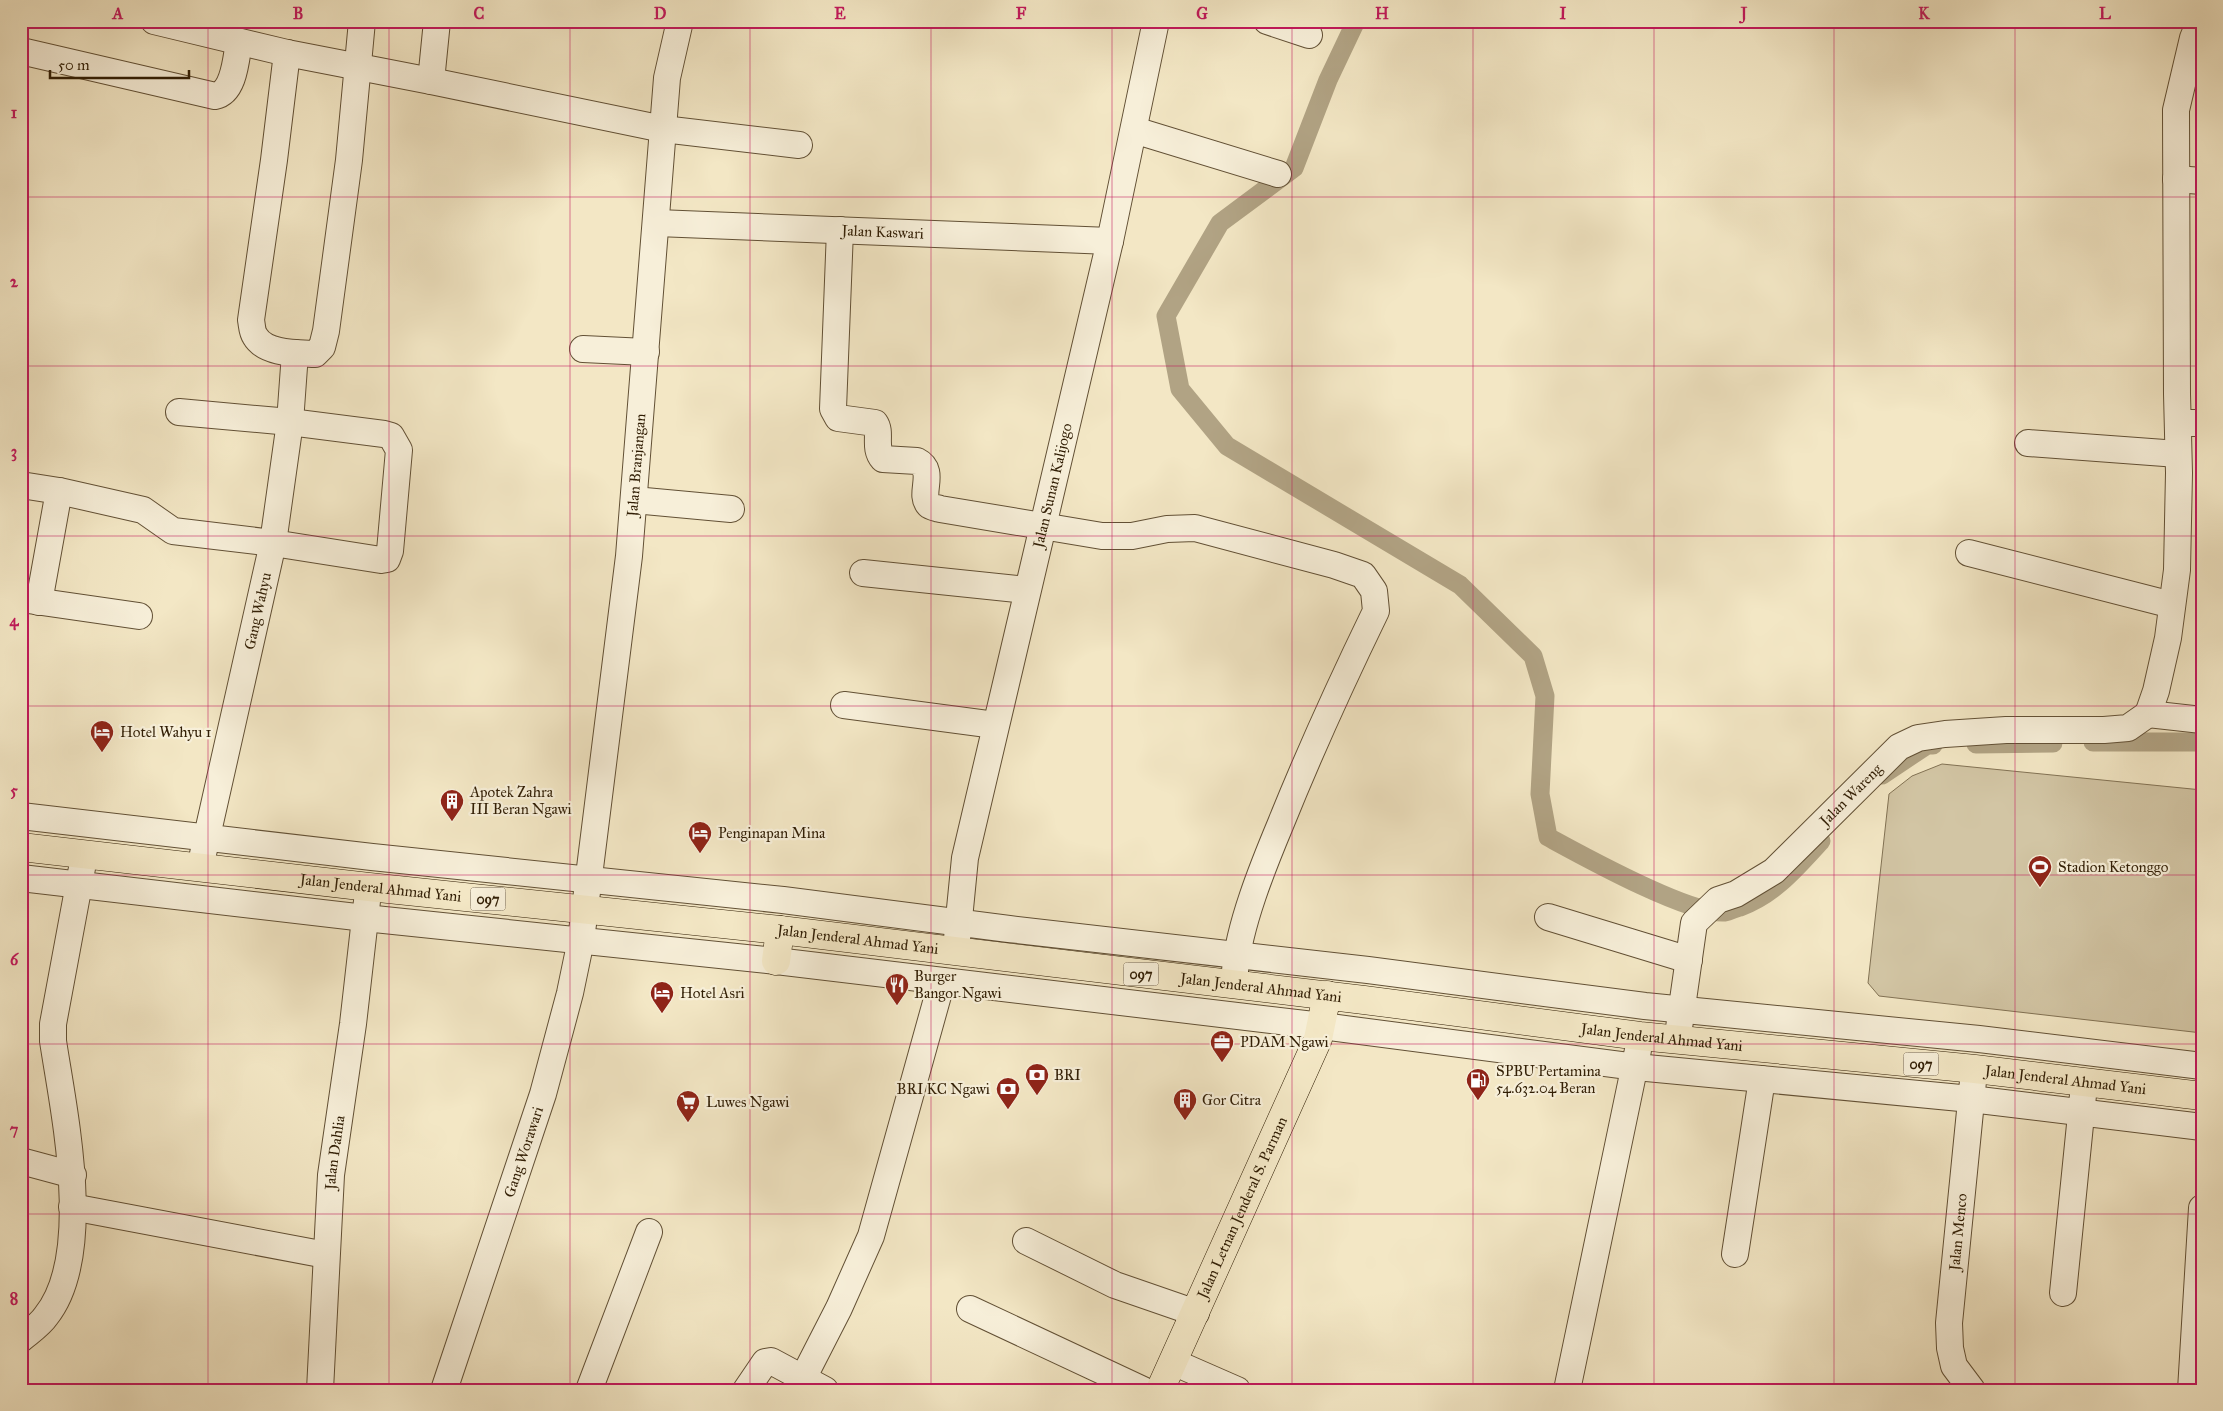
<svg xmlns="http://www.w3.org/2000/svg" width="2223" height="1411" font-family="'IM FELL Great Primer',serif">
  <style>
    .pitch { fill: #d2c5a4; stroke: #827254 }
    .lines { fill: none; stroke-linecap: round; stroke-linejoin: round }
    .canal { stroke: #b1a384; stroke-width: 19 }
    .minor-casing { stroke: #625035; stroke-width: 28 }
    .major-casing { stroke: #311e05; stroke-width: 29 }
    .minor { stroke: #f7efd9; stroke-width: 26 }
    .major { stroke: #f3e7c5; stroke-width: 28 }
    .grid { fill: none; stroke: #c2185b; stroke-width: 1; stroke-opacity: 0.55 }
    .labels { text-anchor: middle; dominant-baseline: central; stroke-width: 4.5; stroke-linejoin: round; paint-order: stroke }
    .shield { fill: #f7efd9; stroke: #6c5d45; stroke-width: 1 }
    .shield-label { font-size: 14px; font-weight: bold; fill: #311e05 }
    .street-label { font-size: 15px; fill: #311e05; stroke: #f7efd9 }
    .poi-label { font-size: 15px; fill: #311e05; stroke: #f7efd9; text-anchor: start }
    .neatline { fill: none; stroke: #c2185b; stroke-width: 2 }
    .grid-label { font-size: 16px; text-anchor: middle; font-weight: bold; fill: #c2185b }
  </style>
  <rect width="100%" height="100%" fill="#f3e7c5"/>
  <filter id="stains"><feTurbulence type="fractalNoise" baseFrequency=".004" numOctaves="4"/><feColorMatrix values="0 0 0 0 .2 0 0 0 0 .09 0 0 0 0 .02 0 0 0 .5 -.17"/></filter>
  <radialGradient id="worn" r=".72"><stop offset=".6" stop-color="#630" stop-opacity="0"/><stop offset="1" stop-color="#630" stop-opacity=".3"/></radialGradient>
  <path class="pitch" d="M1942 764 2202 790V1033L1879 996 1868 983 1889 794 1912 776Z"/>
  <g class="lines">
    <path class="canal" d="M1356 21 1328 80 1294 168 1220 223 1166 316 1180 389 1227 446 1460 585 1533 656 1545 696 1540 794 1548 837C1583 856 1689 915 1725 912 1730 911 1735 908 1740 907 1775 894 1796 868 1821 841
      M2093 742H2202
      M1976 744 2053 743
      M1882 775 1927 745H1933"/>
    <g class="minor-casing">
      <g id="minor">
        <path d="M154 21 287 53 431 81 663 129 799 145"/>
        <path d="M1267 21 1309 35"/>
        <path d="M21 51 215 96C235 92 236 57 239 42"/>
        <path d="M287 53 274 160 251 320C252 325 252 332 255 336 265 354 297 353 315 354L322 347 326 331 349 160 362 21"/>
        <path d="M431 81 437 21"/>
        <path d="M1134 130 1278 174"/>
        <path d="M2176 179 2202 181"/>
        <path id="s1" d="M657 223 1110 241"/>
        <path d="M840 230 833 409 838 418 875 423C882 433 873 448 883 459L917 461C937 471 918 494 929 505 931 507 937 508 940 509L1102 536H1132L1167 529 1195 528 1334 565 1363 575 1374 591 1376 611C1342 681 1310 751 1281 823 1263 866 1239 925 1235 971"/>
        <path d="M583 349 646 352"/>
        <path d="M2178 423H2202"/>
        <path d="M2028 443 2178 454"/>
        <path d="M21 485 59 491 143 510 173 531 273 543 381 560 387 559 390 551 399 450 391 436 384 434 290 422 179 412"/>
        <path d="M634 500 731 509"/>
        <path d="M1969 553 2172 605"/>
        <path d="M863 573 1027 590"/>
        <path d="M21 599 139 616"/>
        <path d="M39 602 59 491"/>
        <path d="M844 705 995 725"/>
        <path d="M2148 714 2156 691 2168 638 2177 570 2179 473 2177 394 2176 110 2193 38 2200 21"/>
        <path d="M2148 714 2202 720"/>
        <path d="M21 816 372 857 783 900 1009 929 1368 970 1645 1006 1979 1039 2202 1066"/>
        <path id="s2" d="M203 854 273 543 290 422 295 353"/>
        <path d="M21 878 365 918 776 961 1322 1026 1636 1067 1971 1099 2202 1127"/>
        <path d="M1548 917 1689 960"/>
        <path id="s3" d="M957 939 965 858 1110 241 1156 21"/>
        <path id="s4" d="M1679 1028 1694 923 1718 900 1736 894 1774 871 1899 747 1918 738 1945 734 2006 730H2104L2128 728 2148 714"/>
        <path d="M21 1161 73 1175"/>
        <path d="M72 1207 326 1255"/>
        <path d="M1026 1241 1115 1285 1196 1313"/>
        <path d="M1735 1254 1762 1079"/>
        <path d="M2063 1293 2083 1095"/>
        <path d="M970 1309 1143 1390"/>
        <path d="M21 1339C29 1332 40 1325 46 1316 95 1255 64 1113 53 1041V1024L82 868"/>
        <path d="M1173 1362 1237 1390"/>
        <path id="s5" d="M320 1390 331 1175 353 1024 367 901"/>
        <path id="s6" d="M444 1390 543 1094 570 993 581 940 629 556 667 78 680 21"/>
        <path d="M589 1390 649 1232"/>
        <path d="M746 1390 765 1362 771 1361 825 1390"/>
        <path d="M797 1390 839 1308 871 1236 942 981"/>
        <path d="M1567 1390 1638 1050"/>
        <path id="s7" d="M1972 1390 1954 1366 1950 1348 1949 1323 1973 1081"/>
        <path d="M2191 1390 2202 1208"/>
      </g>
    </g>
    <g class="major-casing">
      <g id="major">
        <path id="s8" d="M21 847 369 887 780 930 1364 1000 1640 1036 1975 1069 2202 1096"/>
        <path d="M776 961 780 930"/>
        <path id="s9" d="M1160 1390 1318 1039 1327 995"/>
      </g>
    </g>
    <use href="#minor" class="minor"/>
    <use href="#major" class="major"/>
  </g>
  <path class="grid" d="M208 21V1390M389 21V1390M570 21V1390M750 21V1390M931 21V1390M1112 21V1390M1292 21V1390M1473 21V1390M1654 21V1390M1834 21V1390M2015 21V1390M21 197H2202M21 366H2202M21 536H2202M21 706H2202M21 875H2202M21 1044H2202M21 1214H2202"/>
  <defs>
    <g id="hotel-pin" transform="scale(1.25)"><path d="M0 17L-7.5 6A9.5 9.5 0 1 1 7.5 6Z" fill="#8f2418" stroke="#f7efd9"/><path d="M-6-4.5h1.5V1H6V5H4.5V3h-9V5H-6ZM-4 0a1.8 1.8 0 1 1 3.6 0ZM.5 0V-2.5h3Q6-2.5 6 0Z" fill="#fff"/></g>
    <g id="building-pin" transform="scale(1.25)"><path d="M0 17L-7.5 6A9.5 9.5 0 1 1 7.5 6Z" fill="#8f2418" stroke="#f7efd9"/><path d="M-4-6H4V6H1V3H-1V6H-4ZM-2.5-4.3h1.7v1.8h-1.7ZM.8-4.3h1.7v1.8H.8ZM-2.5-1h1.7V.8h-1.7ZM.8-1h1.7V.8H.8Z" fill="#fff"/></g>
    <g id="stadium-pin" transform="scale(1.25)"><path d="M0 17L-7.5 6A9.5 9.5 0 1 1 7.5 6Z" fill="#8f2418" stroke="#f7efd9"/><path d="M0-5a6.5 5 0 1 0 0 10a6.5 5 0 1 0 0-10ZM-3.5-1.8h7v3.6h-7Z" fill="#fff"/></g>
    <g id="restaurant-pin" transform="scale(1.25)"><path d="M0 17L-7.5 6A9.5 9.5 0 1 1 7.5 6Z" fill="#8f2418" stroke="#f7efd9"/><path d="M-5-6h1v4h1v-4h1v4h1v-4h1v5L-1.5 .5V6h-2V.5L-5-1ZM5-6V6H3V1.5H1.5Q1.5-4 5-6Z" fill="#fff"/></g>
    <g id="office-pin" transform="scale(1.25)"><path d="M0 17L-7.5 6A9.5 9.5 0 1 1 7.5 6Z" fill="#8f2418" stroke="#f7efd9"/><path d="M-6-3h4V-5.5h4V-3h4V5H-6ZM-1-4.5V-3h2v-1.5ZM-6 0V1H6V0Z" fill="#fff"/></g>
    <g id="bank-pin" transform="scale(1.25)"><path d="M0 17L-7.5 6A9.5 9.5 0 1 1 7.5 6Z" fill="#8f2418" stroke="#f7efd9"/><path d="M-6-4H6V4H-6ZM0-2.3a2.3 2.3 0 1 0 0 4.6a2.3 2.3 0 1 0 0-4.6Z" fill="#fff"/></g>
    <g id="fuel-pin" transform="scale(1.25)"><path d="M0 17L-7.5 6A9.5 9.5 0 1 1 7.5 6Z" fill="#8f2418" stroke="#f7efd9"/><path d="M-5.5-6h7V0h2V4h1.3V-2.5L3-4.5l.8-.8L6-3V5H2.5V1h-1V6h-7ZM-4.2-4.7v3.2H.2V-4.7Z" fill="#fff"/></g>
    <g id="supermarket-pin" transform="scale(1.25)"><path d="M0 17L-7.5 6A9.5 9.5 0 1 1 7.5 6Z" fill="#8f2418" stroke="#f7efd9"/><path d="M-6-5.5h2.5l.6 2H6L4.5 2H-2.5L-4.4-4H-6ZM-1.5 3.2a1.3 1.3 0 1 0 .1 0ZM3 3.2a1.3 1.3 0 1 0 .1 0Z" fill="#fff"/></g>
  </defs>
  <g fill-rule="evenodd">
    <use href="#hotel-pin" x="102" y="732"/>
    <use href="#building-pin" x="452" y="801"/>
    <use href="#hotel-pin" x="700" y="833"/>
    <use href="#stadium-pin" x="2040" y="867"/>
    <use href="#restaurant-pin" x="897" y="985"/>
    <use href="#hotel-pin" x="662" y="993"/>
    <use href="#office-pin" x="1222" y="1042"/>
    <use href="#bank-pin" x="1037" y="1075"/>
    <use href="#fuel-pin" x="1478" y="1080"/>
    <use href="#bank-pin" x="1008" y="1089"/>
    <use href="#building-pin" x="1185" y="1100"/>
    <use href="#supermarket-pin" x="688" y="1102"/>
  </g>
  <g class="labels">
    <g class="shield">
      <rect x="470.5" y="887.5" width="35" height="23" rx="4"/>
      <rect x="1123.5" y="962.5" width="35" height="23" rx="4"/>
      <rect x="1903.5" y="1052.5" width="35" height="23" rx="4"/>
    </g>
    <g class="shield-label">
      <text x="488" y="899">097</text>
      <text x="1141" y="974">097</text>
      <text x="1921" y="1064">097</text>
    </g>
    <g class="street-label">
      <text stroke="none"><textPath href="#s1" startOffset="226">Jalan Kaswari</textPath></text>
      <text stroke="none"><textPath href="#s6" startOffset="949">Jalan Branjangan</textPath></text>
      <text stroke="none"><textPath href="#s3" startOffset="464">Jalan Sunan Kalijogo</textPath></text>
      <text stroke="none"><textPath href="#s2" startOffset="249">Gang Wahyu</textPath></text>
      <text stroke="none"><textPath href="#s4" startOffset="311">Jalan Wareng</textPath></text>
      <text stroke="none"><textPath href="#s8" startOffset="362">Jalan Jenderal Ahmad Yani</textPath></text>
      <text stroke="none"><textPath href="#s8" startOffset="842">Jalan Jenderal Ahmad Yani</textPath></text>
      <text stroke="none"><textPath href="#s8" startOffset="1248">Jalan Jenderal Ahmad Yani</textPath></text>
      <text stroke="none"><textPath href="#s8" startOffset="1652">Jalan Jenderal Ahmad Yani</textPath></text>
      <text stroke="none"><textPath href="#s8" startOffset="2058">Jalan Jenderal Ahmad Yani</textPath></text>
      <text stroke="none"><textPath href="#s6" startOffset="251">Gang Worawari</textPath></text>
      <text stroke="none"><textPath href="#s5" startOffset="238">Jalan Dahlia</textPath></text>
      <text stroke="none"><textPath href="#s9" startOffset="200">Jalan Letnan Jenderal S. Parman</textPath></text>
      <text stroke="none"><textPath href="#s7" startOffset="165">Jalan Menco</textPath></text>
    </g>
    <g class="poi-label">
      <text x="120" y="732">Hotel Wahyu 1</text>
      <text x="470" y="792">Apotek Zahra<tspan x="470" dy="17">III Beran Ngawi</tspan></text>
      <text x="718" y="833">Penginapan Mina</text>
      <text x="2058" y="867">Stadion Ketonggo</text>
      <text x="914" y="976">Burger<tspan x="914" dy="17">Bangor Ngawi</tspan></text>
      <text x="680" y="993">Hotel Asri</text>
      <text x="1240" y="1042">PDAM Ngawi</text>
      <text x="1496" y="1071">SPBU Pertamina<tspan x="1496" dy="17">54.632.04 Beran</tspan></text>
      <text x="1054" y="1075">BRI</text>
      <text x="990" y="1089" text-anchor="end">BRI KC Ngawi</text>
      <text x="1202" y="1100">Gor Citra</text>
      <text x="706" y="1102">Luwes Ngawi</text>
    </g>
  </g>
  <rect width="2223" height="1411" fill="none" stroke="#f3e7c5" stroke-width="55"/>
  <path d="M50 70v8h139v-8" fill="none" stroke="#311e05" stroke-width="2.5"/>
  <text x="58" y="70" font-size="15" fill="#311e05" stroke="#f7efd9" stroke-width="4" paint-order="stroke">50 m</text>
  <rect x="28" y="28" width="2168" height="1356" class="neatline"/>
  <g class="grid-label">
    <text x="118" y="19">A</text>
    <text x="298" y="19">B</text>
    <text x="479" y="19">C</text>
    <text x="660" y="19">D</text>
    <text x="840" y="19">E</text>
    <text x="1021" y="19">F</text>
    <text x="1202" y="19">G</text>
    <text x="1382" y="19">H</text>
    <text x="1563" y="19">I</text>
    <text x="1744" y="19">J</text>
    <text x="1924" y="19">K</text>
    <text x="2105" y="19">L</text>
    <text x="14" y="118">1</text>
    <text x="14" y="287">2</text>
    <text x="14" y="457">3</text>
    <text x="14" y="626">4</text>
    <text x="14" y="796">5</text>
    <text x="14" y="965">6</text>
    <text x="14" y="1135">7</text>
    <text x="14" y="1304">8</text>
  </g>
  <rect width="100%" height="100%" filter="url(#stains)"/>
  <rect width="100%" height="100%" fill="url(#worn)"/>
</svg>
